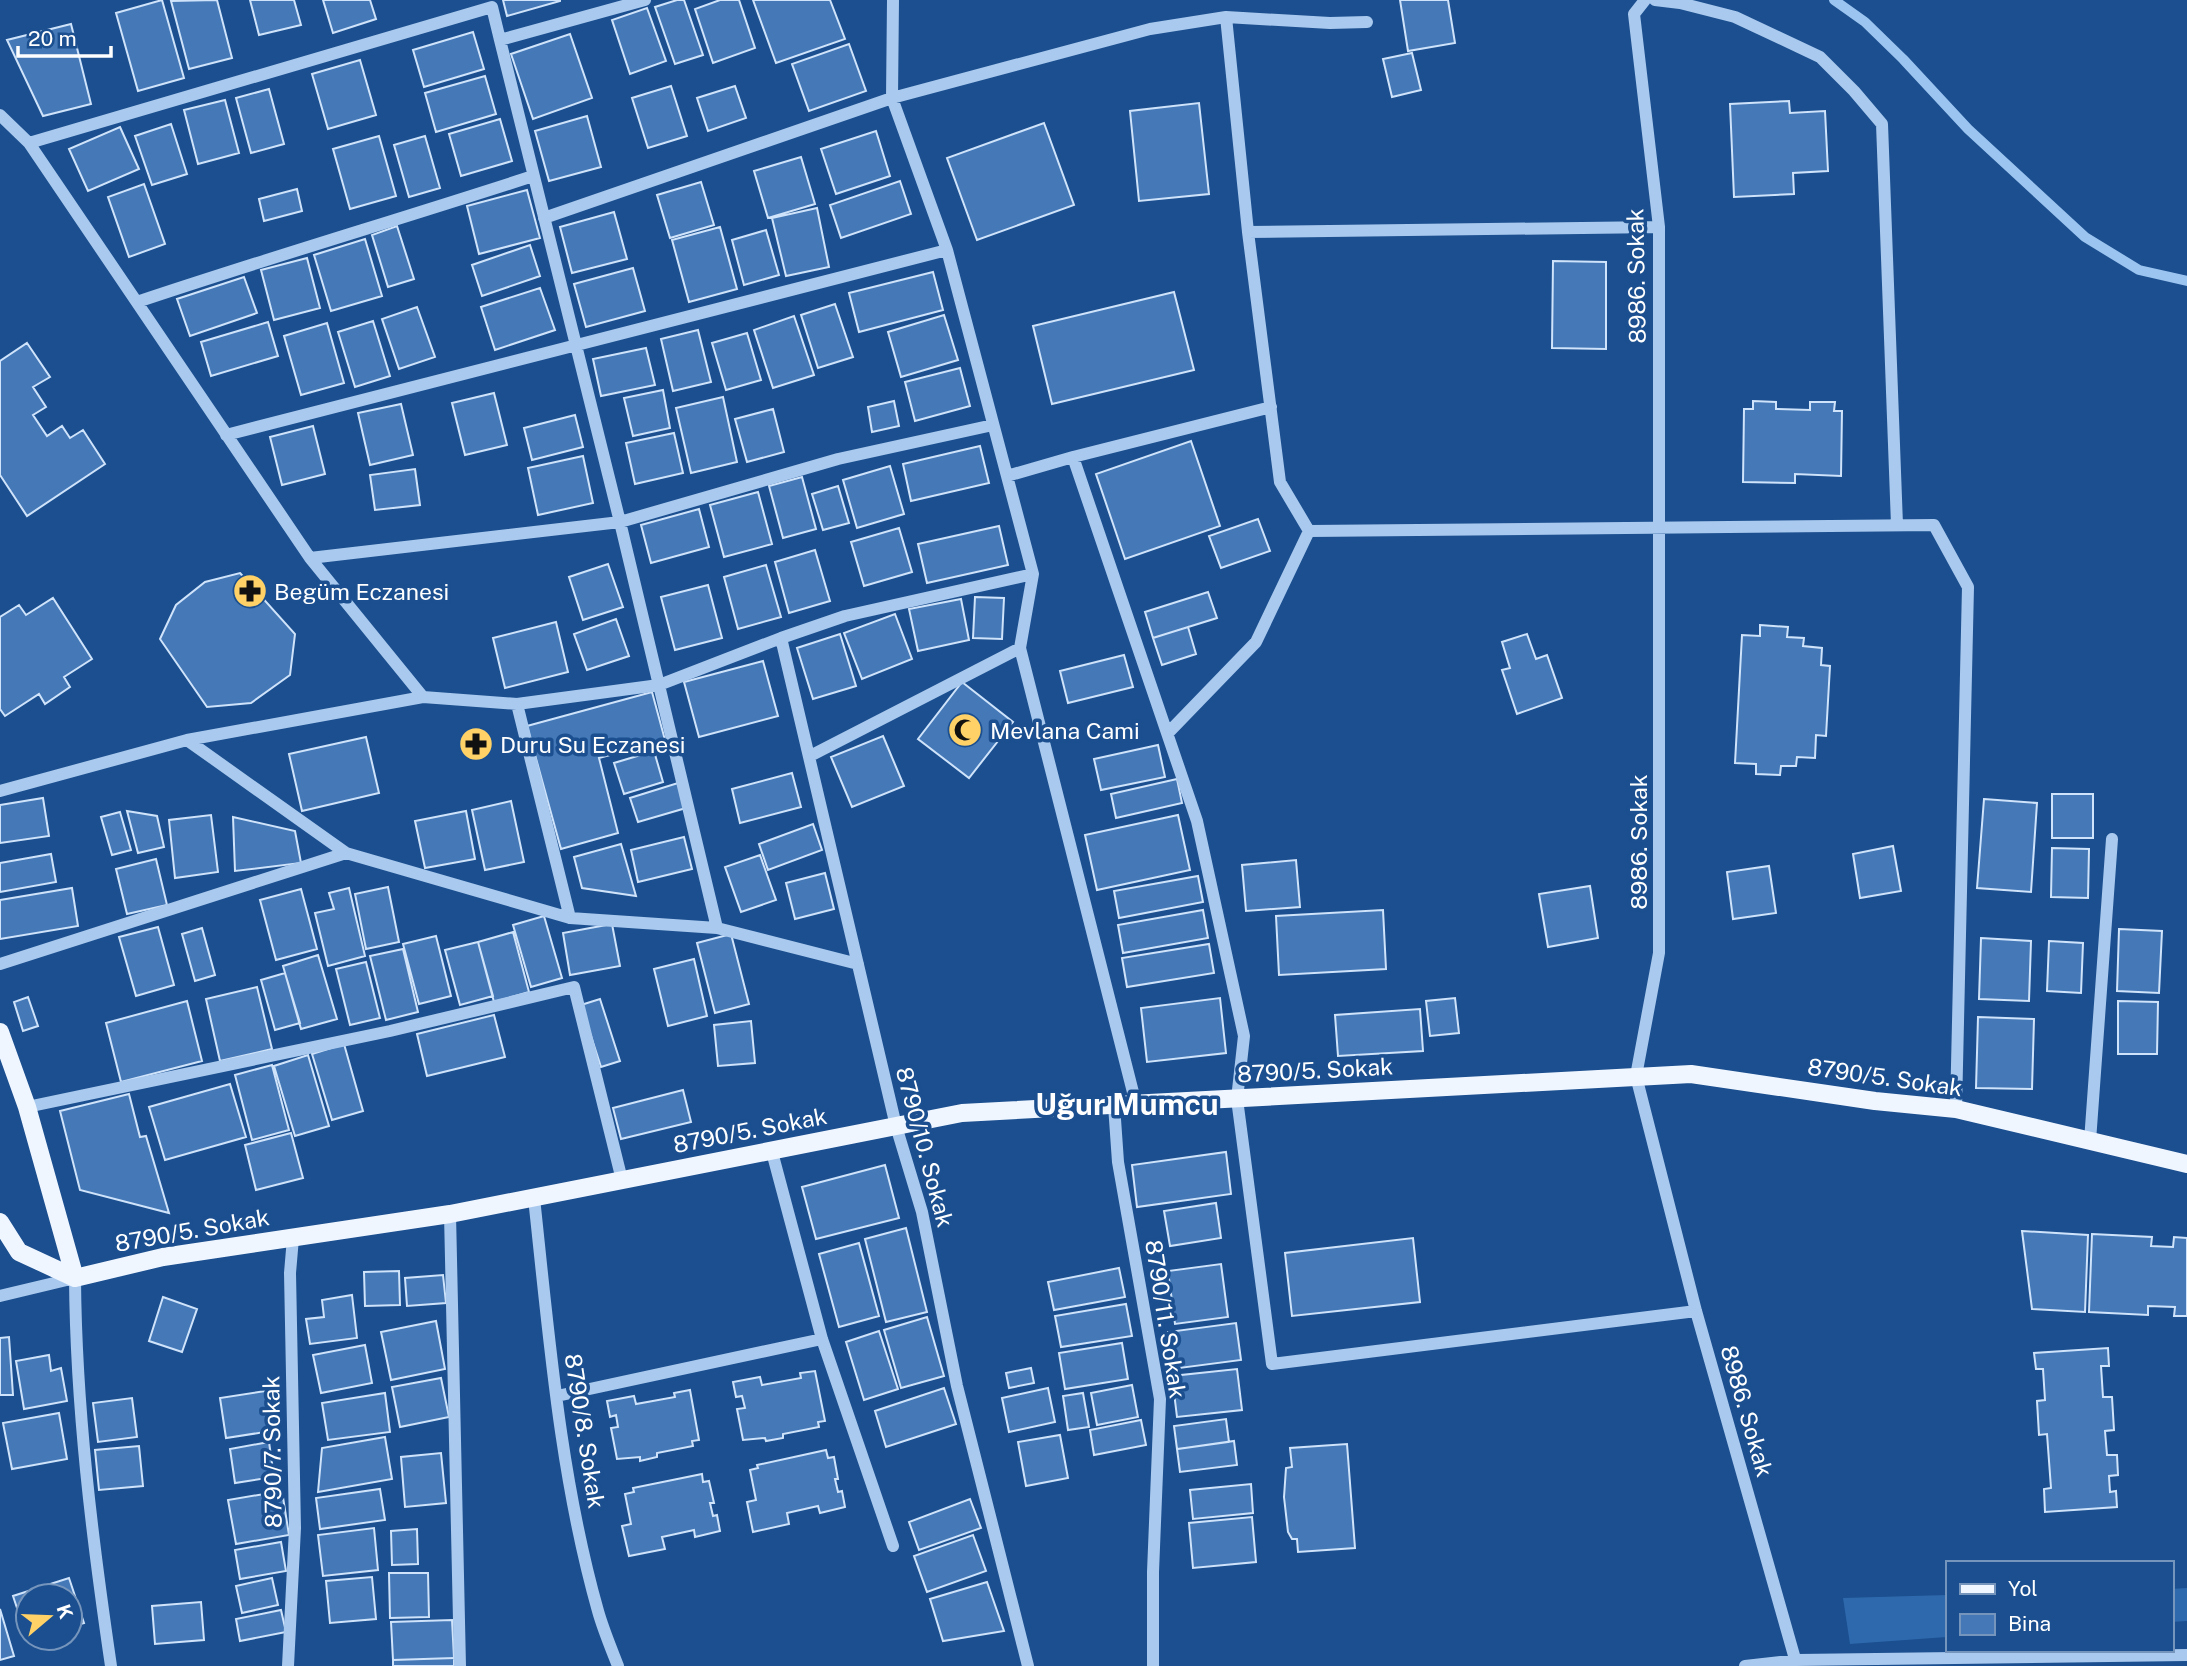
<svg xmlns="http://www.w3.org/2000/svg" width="2187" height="1666" font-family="'Public Sans',sans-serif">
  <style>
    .green { fill: #2e69ad }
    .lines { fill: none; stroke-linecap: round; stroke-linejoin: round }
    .stream { stroke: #9cc4f0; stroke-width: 10 }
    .building { fill: #4478b7; stroke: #cfe3fa; stroke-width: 2 }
    .minor { stroke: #a9c9ee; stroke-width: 12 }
    .major { stroke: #f0f6ff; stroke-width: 18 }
    .labels { text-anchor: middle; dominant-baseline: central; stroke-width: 7; stroke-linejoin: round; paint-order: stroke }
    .street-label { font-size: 23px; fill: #fff; stroke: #1b4f8f }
    .poi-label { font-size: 23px; fill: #fff; stroke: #1b4f8f; text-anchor: start }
    .district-label { font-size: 30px; font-weight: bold; fill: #fff; stroke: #1b4f8f }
  </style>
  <rect width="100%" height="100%" fill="#1b4f8f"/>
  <path class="green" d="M2187 1588V1621L2171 1622V1589Z
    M1947 1595V1637L1850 1644 1843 1598Z"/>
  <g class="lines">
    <path class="stream" d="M1834 0 1865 22 1903 59 1968 129 2085 237 2139 270 2187 281"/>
  </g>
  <path class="building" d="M162 0 184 78 138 91 116 13Z
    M217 0 232 58 189 69 171 1Z
    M250 0H294L301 25 259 35Z
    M323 0H370L376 19 333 33Z
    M503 0H560V1L507 16Z
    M677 0H684L703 55 675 64 655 7Z
    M720 0H739L755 48 713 63 695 9Z
    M753 0H830L845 39 776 63Z
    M1400 0H1448L1455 43 1408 51Z
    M647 8 666 61 630 74 612 20Z
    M71 24 91 104 43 116 7 40Z
    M473 32 484 69 424 87 413 50Z
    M570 34 592 98 533 119 511 54Z
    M849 44 866 91 809 111 792 64Z
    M1412 53 1421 90 1392 97 1383 59Z
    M360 60 376 115 328 129 312 74Z
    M485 76 496 114 436 132 425 93Z
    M671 86 687 136 648 148 632 98Z
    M735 86 746 118 708 131 697 98Z
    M269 89 284 144 251 153 236 98Z
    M225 100 239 153 198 164 184 110Z
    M1789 101 1790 113 1825 111 1828 171 1793 173 1794 194 1734 197 1730 104Z
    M1199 103 1209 194 1139 201 1130 111Z
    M587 116 601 167 549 181 535 131Z
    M500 119 512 161 461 176 449 134Z
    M1044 123 1074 205 977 240 947 158Z
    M171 124 187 174 152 185 135 136Z
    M120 127 139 169 88 191 69 149Z
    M876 131 890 176 836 194 821 149Z
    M379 136 396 196 350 209 333 149Z
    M425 136 440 188 409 197 394 145Z
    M801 157 815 204 768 218 754 171Z
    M900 181 911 214 841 238 830 205Z
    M701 182 714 225 670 238 657 195Z
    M144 184 165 244 129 257 108 197Z
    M297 189 302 211 264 221 259 199Z
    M527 190 540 238 479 254 467 206Z
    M817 208 829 267 786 276 772 218Z
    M614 212 627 259 572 273 560 227Z
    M397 226 414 279 388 287 372 235Z
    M720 227 737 289 689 302 672 240Z
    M766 230 779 275 744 285 732 240Z
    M365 239 382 296 331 311 314 255Z
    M530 245 540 276 482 296 472 265Z
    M307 258 320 308 274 320 261 270Z
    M1553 261 1606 262V349L1552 348Z
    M633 268 645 311 586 327 574 284Z
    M933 272 943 310 859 332 849 293Z
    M244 277 257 313 190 336 177 299Z
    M540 288 555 330 495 350 481 307Z
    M1174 292 1194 370 1052 404 1033 326Z
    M835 304 853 357 818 368 801 315Z
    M417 307 435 357 399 369 382 319Z
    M944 315 958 360 901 377 888 332Z
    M794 316 814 375 773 388 754 330Z
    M373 321 390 376 355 387 338 332Z
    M268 322 278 356 211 376 201 342Z
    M327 323 344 383 301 395 284 336Z
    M698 330 711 382 673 391 661 339Z
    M747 333 761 380 726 390 712 343Z
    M27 343 50 377 33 387 46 407 33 415 47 436 62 426 70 438 83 430 105 464 27 516 0 475V361Z
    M646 348 655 385 601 396 593 359Z
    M960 368 970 406 915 421 905 382Z
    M663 390 670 428 633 436 624 398Z
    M494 393 507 445 465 455 452 403Z
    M723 397 737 462 691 473 676 408Z
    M894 401 899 426 872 432 868 407Z
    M1753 401 1776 402V409L1810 410V402H1835L1834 411H1842L1841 476 1795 474V483L1743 482 1744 409H1753Z
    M401 404 413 455 370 465 358 413Z
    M773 409 784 452 747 462 735 419Z
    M575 415 583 447 532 460 524 428Z
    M313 426 325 474 282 485 270 437Z
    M674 433 683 473 635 484 626 443Z
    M1191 441 1220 526 1125 559 1096 474Z
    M980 446 989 483 911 501 903 464Z
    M583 456 593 503 538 515 528 468Z
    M890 466 904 514 857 528 843 480Z
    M415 469 420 505 375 510 370 475Z
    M802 477 816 529 783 538 769 486Z
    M838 486 849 523 823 530 812 494Z
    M758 492 772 544 724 557 710 505Z
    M699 509 709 547 651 563 641 525Z
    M1258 519 1270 551 1221 568 1209 536Z
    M999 526 1008 565 927 583 918 544Z
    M899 528 912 572 864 586 851 542Z
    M815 550 830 601 789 613 775 562Z
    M608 564 623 607 583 620 569 577Z
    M766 565 781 617 738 629 724 577Z
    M240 573 295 634 290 675 251 703 207 707 160 639 176 605 205 582Z
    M708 585 722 638 675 650 661 597Z
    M1208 592 1217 618 1153 638 1145 612Z
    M975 597 1004 598 1002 639 973 638Z
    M53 598 92 659 64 677 70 687 45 704 39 694 5 716 0 709V617L19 605 26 615Z
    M961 599 969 640 918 651 909 609Z
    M895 614 912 659 862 679 844 633Z
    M616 619 629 656 587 670 574 634Z
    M556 622 568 672 505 688 493 638Z
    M1760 625 1788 627 1787 637 1804 638 1803 646 1822 648 1821 665 1830 666 1826 736 1816 735 1815 758 1797 757 1796 766H1781L1780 775 1756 774V764L1735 763 1742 635 1760 636Z
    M1188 627 1196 654 1162 665 1153 638Z
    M840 634 856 686 813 699 797 648Z
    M1527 634 1536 659 1547 655 1562 698 1517 714 1502 670 1510 668 1502 642Z
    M1124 655 1133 687 1068 703 1060 671Z
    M763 661 778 716 699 737 684 682Z
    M962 682 1013 722 969 778 918 739Z
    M652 692 665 740 599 758 618 833 561 849 527 726Z
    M883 736 904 786 852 807 831 757Z
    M366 737 379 793 302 811 289 754Z
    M1158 745 1165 777 1101 790 1094 759Z
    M654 751 663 782 624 794 614 763Z
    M792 773 801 807 740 823 732 789Z
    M1177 779 1182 803 1116 818 1111 794Z
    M678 783 686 808 638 822 630 798Z
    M2052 794H2093V838H2052Z
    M43 798 49 836 0 843V805Z
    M1984 799 2037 803 2031 892 1977 888Z
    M511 801 524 862 485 870 472 810Z
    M127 811 157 816 164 847 138 853Z
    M466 811 475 859 425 868 415 821Z
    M120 812 131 850 112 855 101 817Z
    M211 815 218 872 175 878 169 820Z
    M1178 815 1190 870 1097 890 1085 835Z
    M233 817 295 831 301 863 235 871Z
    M813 824 822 850 768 870 759 844Z
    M684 837 692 869 638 882 631 850Z
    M621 844 636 896 582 888 574 857Z
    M1893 846 1901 891 1860 898 1853 854Z
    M2052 848 2089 849 2088 898 2051 897Z
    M51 854 56 882 0 892V863Z
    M760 855 776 900 741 912 725 867Z
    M156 859 167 905 127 914 116 869Z
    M1296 860 1300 907 1246 911 1242 865Z
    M1769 866 1776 913 1733 919 1727 872Z
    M825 873 834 909 795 919 786 883Z
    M1198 876 1203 902 1119 918 1114 891Z
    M1590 886 1598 938 1548 947 1539 894Z
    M388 887 399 942 366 949 355 894Z
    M72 888 78 926 0 939V900Z
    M349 888 365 956 328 966 315 913 334 909 329 893Z
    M301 889 317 949 276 960 260 900Z
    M1203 910 1208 938 1123 953 1118 925Z
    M1383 910 1386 969 1279 975 1276 916Z
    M544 916 562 978 531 987 513 925Z
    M612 924 620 966 570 975 563 933Z
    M158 927 174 985 136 996 119 937Z
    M202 928 215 975 195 981 182 934Z
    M2119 929 2162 931 2159 993 2117 991Z
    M513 932 529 992 494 1002 478 942Z
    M731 934 749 1004 715 1013 697 943Z
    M436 936 451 996 419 1004 403 944Z
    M1981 938 2031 941 2029 1001 1979 999Z
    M2049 941 2083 943 2081 993 2047 991Z
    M478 942 493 996 460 1005 445 950Z
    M1209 944 1214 973 1127 987 1122 958Z
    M403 949 418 1012 386 1020 370 956Z
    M318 955 337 1019 301 1029 283 966Z
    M694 959 707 1016 668 1026 654 969Z
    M366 962 380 1018 350 1025 336 969Z
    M285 973 300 1023 275 1030 261 980Z
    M257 987 272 1049 220 1061 206 999Z
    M28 997 38 1026 23 1031 14 1002Z
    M1220 998 1226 1053 1147 1062 1141 1008Z
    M1455 998 1459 1033 1430 1036 1426 1001Z
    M600 999 620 1061 601 1067 581 1005Z
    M187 1001 202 1061 121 1082 106 1023Z
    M2118 1001 2158 1002 2157 1054H2118Z
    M1420 1009 1423 1051 1338 1056 1335 1015Z
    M494 1015 505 1057 427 1076 417 1034Z
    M1978 1017 2034 1019 2032 1089 1976 1088Z
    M751 1021 755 1063 718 1066 714 1025Z
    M344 1044 363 1111 332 1120 312 1054Z
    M308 1055 329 1126 295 1136 274 1066Z
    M272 1065 289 1130 252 1140 235 1075Z
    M230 1084 246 1137 165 1160 149 1107Z
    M683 1090 691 1122 621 1139 613 1108Z
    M129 1094 140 1137 146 1136 169 1213 80 1190 60 1111Z
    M291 1133 303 1178 256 1190 245 1145Z
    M1226 1152 1231 1194 1137 1207 1132 1165Z
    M885 1165 899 1218 816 1239 802 1187Z
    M1216 1203 1221 1238 1170 1246 1164 1211Z
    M906 1228 927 1312 886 1322 865 1239Z
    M2022 1231 2088 1235 2085 1312 2032 1309Z
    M2092 1234 2152 1237 2151 1246 2173 1247 2174 1237 2187 1238V1316H2174L2175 1307 2148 1306V1315L2089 1312Z
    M1413 1238 1420 1302 1292 1316 1285 1253Z
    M859 1243 879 1316 839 1327 819 1254Z
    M1221 1264 1228 1317 1175 1324 1168 1271Z
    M1119 1268 1125 1297 1054 1310 1048 1282Z
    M399 1271 400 1305 365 1306 364 1272Z
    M443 1275 446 1303 407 1306 405 1278Z
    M352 1295 357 1338 310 1344 306 1319 324 1317 322 1300Z
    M163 1297 197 1309 182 1352 149 1341Z
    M1126 1304 1132 1336 1061 1347 1055 1316Z
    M927 1317 944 1376 901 1388 884 1330Z
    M436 1321 445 1369 391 1380 381 1332Z
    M1236 1323 1241 1360 1172 1369 1168 1332Z
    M879 1331 898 1389 864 1400 846 1342Z
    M9 1337 13 1395H0V1338Z
    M1122 1343 1128 1379 1065 1389 1059 1353Z
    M365 1345 372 1383 321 1393 313 1355Z
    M2108 1348 2109 1366H2101L2103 1397H2112L2114 1430 2105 1431 2107 1455H2117L2118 1475 2109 1476 2110 1492 2116 1491 2117 1507 2045 1512 2044 1489 2051 1488 2047 1434 2039 1435 2037 1401 2045 1400 2043 1369H2036L2034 1353Z
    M49 1355 51 1371 61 1368 67 1401 24 1409 16 1361Z
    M1031 1368 1034 1383 1009 1388 1006 1373Z
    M1237 1369 1242 1410 1177 1417 1172 1376Z
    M815 1371 825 1421 818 1422 819 1427 783 1434V1438L766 1441 765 1438 743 1440 737 1409 745 1408 742 1396 736 1397 733 1382 760 1377 762 1385 801 1378 800 1373Z
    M441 1378 449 1417 400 1427 392 1387Z
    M1132 1385 1138 1417 1097 1425 1091 1393Z
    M944 1388 956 1424 886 1447 875 1411Z
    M1048 1388 1055 1422 1009 1432 1002 1398Z
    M272 1390 278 1430 226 1438 220 1398Z
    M690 1390 699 1440 692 1441 693 1446 657 1453V1457L640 1461V1457L617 1459 611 1428 618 1427 616 1415 610 1417 607 1401 634 1396 636 1404 675 1397 674 1393Z
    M385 1393 390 1432 328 1440 322 1403Z
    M1083 1393 1089 1427 1068 1430 1063 1396Z
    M132 1398 137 1437 98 1442 93 1403Z
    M59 1413 67 1459 12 1469 3 1423Z
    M1226 1419 1229 1442 1177 1449 1174 1426Z
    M1141 1420 1146 1445 1094 1455 1090 1430Z
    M1060 1435 1068 1478 1026 1486 1018 1442Z
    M385 1437 392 1479 318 1492 322 1448Z
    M1234 1441 1237 1465 1180 1472 1177 1449Z
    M269 1442 274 1477 235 1483 230 1449Z
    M1347 1444 1355 1548 1298 1552 1297 1539H1292L1288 1532 1284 1497 1286 1468 1292 1467 1290 1448Z
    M139 1446 143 1486 99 1490 95 1450Z
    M826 1450 828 1458 834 1457 838 1479H835L838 1492 842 1491 845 1507 820 1513 818 1506 787 1513 789 1524 753 1532 747 1502 756 1500 750 1470 758 1468 757 1465Z
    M441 1453 446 1503 405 1507 401 1457Z
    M702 1474 703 1482 709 1481 714 1503H710L713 1516 717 1515 720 1531 695 1537 694 1530 662 1537 665 1549 629 1556 622 1526 631 1524 625 1494 634 1492 633 1488Z
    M1251 1484 1253 1513 1193 1519 1190 1490Z
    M380 1489 385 1520 320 1529 316 1498Z
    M282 1491 289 1535 236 1544 228 1500Z
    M970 1499 981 1528 919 1550 909 1522Z
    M1252 1517 1256 1562 1193 1568 1189 1523Z
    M374 1528 378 1570 323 1576 318 1535Z
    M417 1529 418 1564 392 1565 391 1531Z
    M973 1535 986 1571 927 1592 914 1556Z
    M281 1542 286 1571 240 1579 235 1550Z
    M389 1573H428L429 1617 390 1618Z
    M372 1577 376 1619 330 1623 326 1581Z
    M69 1578 84 1623 70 1627V1596H28V1638H37L28 1641 13 1596Z
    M272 1578 278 1605 242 1613 236 1586Z
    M987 1582 1004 1631 943 1641 930 1599Z
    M201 1602 204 1640 155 1644 152 1606Z
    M0 1609 14 1656 0 1660Z
    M281 1610 286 1632 240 1641 236 1619Z
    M452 1620 454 1658 393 1660 391 1622Z
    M454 1658V1666H393V1660Z"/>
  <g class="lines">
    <path class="minor" d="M1645 0 1634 14 1659 227V953L1636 1076 1696 1311 1797 1666
      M1655 0 1680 3 1735 17 1820 57 1854 91 1882 124 1897 525
      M1226 17 1248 232 1280 482 1309 531
      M500 40 620 522 717 928
      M0 115 29 143 310 558 423 697
      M29 143 492 7 500 40 645 0
      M544 218 892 98 1150 29 1226 17 1330 23 1367 22
      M1248 232 1659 227
      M137 302C268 258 401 219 533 176
      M226 435 947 250
      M1073 457 1197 821 1244 1036 1237 1099 1272 1364 1696 1311
      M1007 476 1073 457 1271 407
      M310 558 620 522 838 459 993 425
      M781 638 896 1126 922 1212 957 1386 1028 1666
      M1020 648 1136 1104
      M517 704 570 918
      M1168 733 1256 642 1309 531 1934 525 1968 587 1956 1109
      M187 740 346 853 570 918 717 928 858 964
      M810 756 1020 648 1033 574 947 250 892 98 893 0
      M0 791 187 740 423 697 517 704 659 685 781 638 845 616 1033 574
      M0 964 346 853
      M1114 1105 1118 1162 1160 1399 1153 1572V1666
      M27 1107 390 1031 574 987 622 1180
      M2090 1141 2112 839
      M772 1152 822 1339 893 1546
      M534 1198C549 1336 560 1477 598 1611 603 1629 611 1648 618 1666
      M450 1214 460 1666
      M0 1296 75 1278C76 1408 92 1537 111 1666
      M557 1396 822 1339
      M288 1666 295 1528 290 1273 293 1238
      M1745 1666 1797 1660 2187 1655"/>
    <path class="major" d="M0 1032 27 1107 75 1278
      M0 1222 19 1252 75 1278 163 1257 450 1214 962 1113 1691 1074 1875 1101 1956 1109 2187 1164"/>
  </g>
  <defs>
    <g id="pharmacy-disc" transform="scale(1.75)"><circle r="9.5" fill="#ffd166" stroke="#1b4f8f"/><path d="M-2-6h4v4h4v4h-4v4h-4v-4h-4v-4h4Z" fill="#111"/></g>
    <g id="mosque-disc" transform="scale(1.75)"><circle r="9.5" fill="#ffd166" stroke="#1b4f8f"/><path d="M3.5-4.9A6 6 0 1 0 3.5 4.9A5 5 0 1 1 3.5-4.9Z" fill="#111"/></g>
  </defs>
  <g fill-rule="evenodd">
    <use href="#pharmacy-disc" x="250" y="591"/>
    <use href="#mosque-disc" x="965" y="730"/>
    <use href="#pharmacy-disc" x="476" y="744"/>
  </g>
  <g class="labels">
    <g class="street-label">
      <text transform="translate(1636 276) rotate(-91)">8986. Sokak</text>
      <text transform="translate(1638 842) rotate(-90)">8986. Sokak</text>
      <text transform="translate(1315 1070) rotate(-3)">8790/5. Sokak</text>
      <text transform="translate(1885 1077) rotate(8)">8790/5. Sokak</text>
      <text transform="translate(750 1130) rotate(-11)">8790/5. Sokak</text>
      <text transform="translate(925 1147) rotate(75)">8790/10. Sokak</text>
      <text transform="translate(192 1230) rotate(-10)">8790/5. Sokak</text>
      <text transform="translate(1166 1319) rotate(81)">8790/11. Sokak</text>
      <text transform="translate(1747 1411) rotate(74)">8986. Sokak</text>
      <text transform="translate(585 1431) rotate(81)">8790/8. Sokak</text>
      <text transform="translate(272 1452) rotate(-91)">8790/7. Sokak</text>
    </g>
    <g class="poi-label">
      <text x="274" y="591">Begüm Eczanesi</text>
      <text x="990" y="730">Mevlana Cami</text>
      <text x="500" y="744">Duru Su Eczanesi</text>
    </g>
    <g class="district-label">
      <text x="1127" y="1104">Uğur Mumcu</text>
    </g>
  </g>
  <rect x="1946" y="1561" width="228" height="91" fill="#1b4f8f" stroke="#7695bc" stroke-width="2"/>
  <rect x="1960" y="1584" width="35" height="10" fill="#f0f6ff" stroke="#7695bc" stroke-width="2"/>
  <text x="2008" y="1596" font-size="21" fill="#ffffff">Yol</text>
  <rect x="1960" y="1614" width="35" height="21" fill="#4478b7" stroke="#7695bc" stroke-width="2"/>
  <text x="2008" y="1631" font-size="21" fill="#ffffff">Bina</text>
  <g transform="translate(49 1617) rotate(71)"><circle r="33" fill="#1b4f8f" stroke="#7695bc" stroke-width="2"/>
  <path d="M0-5L12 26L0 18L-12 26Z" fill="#ffd166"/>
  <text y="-10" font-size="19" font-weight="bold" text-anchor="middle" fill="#ffffff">K</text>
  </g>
  <path d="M18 46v10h93v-10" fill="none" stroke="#ffffff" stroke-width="3.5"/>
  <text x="28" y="46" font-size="21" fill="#ffffff" stroke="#1b4f8f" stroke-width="5" paint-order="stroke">20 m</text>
</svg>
